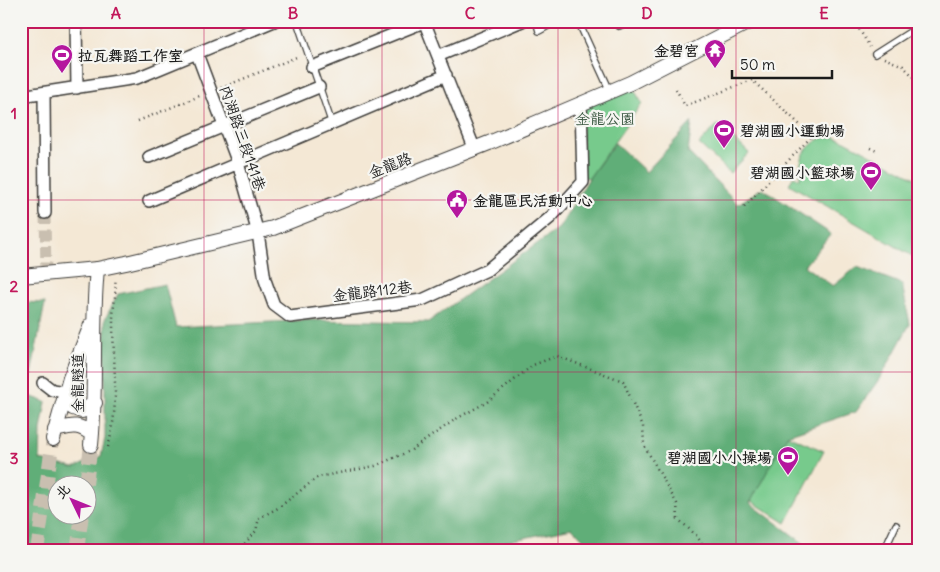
<svg xmlns="http://www.w3.org/2000/svg" width="940" height="572" font-family="Delius,'LXGW WenKai TC',sans-serif">
  <style>
    .green { fill: #77ca8c; stroke: #4a7354 }
    .forest { fill: #61ae78; stroke: #3e654a; fill-rule: evenodd }
    .lines { fill: none; stroke-linecap: round; stroke-linejoin: round }
    .minor-tunnel { stroke: #c9bfb0; stroke-width: 11; stroke-dasharray: 11 5.5; stroke-linecap: butt }
    .tertiary-tunnel { stroke: #c9bfb0; stroke-width: 14; stroke-dasharray: 14 7; stroke-linecap: butt }
    .service-casing { stroke: #3c3b38; stroke-width: 8 }
    .minor-casing { stroke: #3c3b38; stroke-width: 14 }
    .tertiary-casing { stroke: #3c3b38; stroke-width: 16 }
    .path { stroke: #3c3b38; stroke-width: 2.5; stroke-dasharray: 1 4; stroke-linecap: butt }
    .service { stroke: #fff; stroke-width: 5.5 }
    .minor { stroke: #fff; stroke-width: 11 }
    .tertiary { stroke: #fff; stroke-width: 14 }
    .grid { fill: none; stroke: #c2185b; stroke-width: 1; stroke-opacity: 0.55 }
    .labels { text-anchor: middle; dominant-baseline: central; stroke-width: 4.5; stroke-linejoin: round; paint-order: stroke }
    .poi-label { font-size: 15px; font-weight: bold; fill: #1c1c1c; stroke: #f6f6f2; text-anchor: end }
    .park-label { font-size: 15px; fill: #3c5943; stroke: #f6f6f2 }
    .street-label { font-size: 15px; fill: #1c1c1c; stroke: #f6f6f2 }
    .neatline { fill: none; stroke: #c2185b; stroke-width: 2 }
    .grid-label { font-size: 16px; text-anchor: middle; font-weight: bold; fill: #c2185b }
  </style>
  <rect width="100%" height="100%" fill="#f6f6f2"/>
  <filter id="ink" filterUnits="userSpaceOnUse"><feTurbulence type="fractalNoise" baseFrequency=".02" numOctaves="2"/><feDisplacementMap in="SourceGraphic" scale="10" xChannelSelector="R" yChannelSelector="G"/><feConvolveMatrix kernelMatrix="1 2 1 2 8 2 1 2 1" color-interpolation-filters="sRGB"/></filter>
  <filter id="wash" filterUnits="userSpaceOnUse"><feTurbulence type="fractalNoise" baseFrequency=".0096" numOctaves="4" result="noise"/><feDisplacementMap in="SourceGraphic" scale="20" xChannelSelector="R" yChannelSelector="G"/><feGaussianBlur stdDeviation="1.12" result="paint"/><feColorMatrix in="noise" values="0 0 0 0 0 0 0 0 0 0 0 0 0 0 0 0 0 1.4 0 .05"/><feComposite in="paint" operator="in"/></filter>
  <g filter="url(#wash)">
    <rect width="100%" height="100%" fill="#f4e8d5"/>
    <path class="green" d="M630 83 642 103 589 178 583 177 581 103Z
      M718 124 749 153 730 173 699 144Z
      M824 137H835L845 141 919 180V260L789 184 794 176 800 179C799 158 804 146 824 137Z
      M787 435 824 451 786 523 751 501Z"/>
    <path class="forest" d="M692 122 688 152 738 204 762 188 831 234 804 266 833 286 857 267 902 284 910 324 882 375 856 412 787 435 750 503 807 546 804 551H595L572 528 504 542 479 551H21V302L45 303 27 395 46 402 41 430 40 460 74 468 101 456 105 438V319L118 294 165 284 176 327 310 320 428 322 559 228 589 178 615 143 646 172ZM58 484H88V514H58Z"/>
  </g>
  <g filter="url(#ink)">
    <g class="lines">
      <path class="minor-tunnel" d="M45 213 46 273"/>
      <path class="tertiary-tunnel" d="M86 484 91 445
        M37 551 53 439
        M77 551 82 514"/>
      <g class="service-casing">
        <path id="service" d="M297 21 332 124
          M536 21 539 31 557 21
          M578 21 610 91
          M617 21 619 26 630 21
          M875 54 919 26
          M884 551 896 525"/>
      </g>
      <g class="minor-casing">
        <path id="minor" d="M76 21 77 88
          M424 21 475 150
          M197 54 238 163 258 233 265 280 274 305 290 317 422 300 487 270 551 217 583 182 581 103
          M438 56 522 21
          M312 67 424 22
          M44 93 45 213
          M21 96 137 78 274 21
          M149 157 319 87
          M149 201 446 75
          M43 383 52 390 66 392"/>
      </g>
      <g class="tertiary-casing">
        <path id="tertiary" d="M21 276 97 269 126 263 273 228 489 143 630 83 751 21
          M64 399 73 408 82 411 95 403
          M55 430C72 426 77 423 92 434
          M53 439 70 378 91 325
          M91 445C97 386 91 328 97 269"/>
      </g>
      <path class="path" d="M854 21 870 47
        M884 58 903 66 919 82
        M221 88 299 56
        M676 89 685 106 752 80 812 136 742 209
        M138 121 202 95
        M870 148 879 152
        M108 447C120 405 113 364 113 320 113 306 117 292 115 278
        M238 551 256 531 259 518 278 508 318 477 375 466 410 451 456 419 487 402 533 365 557 356 623 381 643 426 644 445 677 504 678 519 697 536 706 551"/>
      <use href="#service" class="service"/>
      <use href="#minor" class="minor"/>
      <use href="#tertiary" class="tertiary"/>
    </g>
  </g>
  <path class="grid" d="M204 21V551M382 21V551M558 21V551M736 21V551M21 200H919M21 372H919"/>
  <defs>
    <g id="temple-pin" transform="scale(1.125)"><path d="M0 17L-7.5 6A9.5 9.5 0 1 1 7.5 6Z" fill="#b5179e" stroke="#f6f6f2"/><path d="M0-6L5-2H3V0L6.5 2.5H4V6H1.5V3h-3V6H-4V2.5H-6.5L-3 0V-2H-5Z" fill="#fff"/></g>
    <g id="stadium-pin" transform="scale(1.125)"><path d="M0 17L-7.5 6A9.5 9.5 0 1 1 7.5 6Z" fill="#b5179e" stroke="#f6f6f2"/><path d="M0-5a6.5 5 0 1 0 0 10a6.5 5 0 1 0 0-10ZM-3.5-1.8h7v3.6h-7Z" fill="#fff"/></g>
    <g id="civic-pin" transform="scale(1.125)"><path d="M0 17L-7.5 6A9.5 9.5 0 1 1 7.5 6Z" fill="#b5179e" stroke="#f6f6f2"/><path d="M-.6-6.5H3V-4.5H.6V-3L4-1V1h2V6H-6V1h2V-1L-.6-3ZM-1.2 2.5V6h2.4V2.5Z" fill="#fff"/></g>
  </defs>
  <g fill-rule="evenodd">
    <use href="#temple-pin" x="715" y="50"/>
    <use href="#stadium-pin" x="62" y="55"/>
    <use href="#stadium-pin" x="724" y="130"/>
    <use href="#stadium-pin" x="871" y="172"/>
    <use href="#civic-pin" x="457" y="200"/>
    <use href="#stadium-pin" x="788" y="457"/>
  </g>
  <g class="labels">
    <g class="poi-label">
      <text x="699" y="50">金碧宮</text>
      <text x="78" y="55" text-anchor="start">拉瓦舞蹈工作室</text>
      <text x="740" y="130" text-anchor="start">碧湖國小運動場</text>
      <text x="855" y="172">碧湖國小籃球場</text>
      <text x="473" y="200" text-anchor="start">金龍區民活動中心</text>
      <text x="772" y="457">碧湖國小小操場</text>
    </g>
    <g class="park-label">
      <text x="605" y="118">金龍公園</text>
    </g>
    <g class="street-label">
      <text transform="translate(243 138) rotate(71)">內湖路三段141巷</text>
      <text transform="translate(390 165) rotate(-21)">金龍路</text>
      <text transform="translate(372 291) rotate(-7)">金龍路112巷</text>
      <text transform="translate(77 383) rotate(-90)">金龍隧道</text>
    </g>
  </g>
  <rect width="940" height="572" fill="none" stroke="#f6f6f2" stroke-width="55"/>
  <g transform="translate(72 500) rotate(313)"><circle r="24" fill="#f6f6f2" stroke="#9f9f9c"/>
  <path d="M0-4L9 19L0 12L-9 19Z" fill="#b5179e"/>
  <text y="-8" font-size="14" font-weight="bold" text-anchor="middle" fill="#1c1c1c">北</text>
  </g>
  <path d="M732 70v8h100v-8" fill="none" stroke="#1c1c1c" stroke-width="2.5"/>
  <text x="740" y="70" font-size="15" fill="#1c1c1c" stroke="#f6f6f2" stroke-width="4" paint-order="stroke">50 m</text>
  <rect x="28" y="28" width="884" height="516" class="neatline"/>
  <g class="grid-label">
    <text x="116" y="19">A</text>
    <text x="293" y="19">B</text>
    <text x="470" y="19">C</text>
    <text x="647" y="19">D</text>
    <text x="824" y="19">E</text>
    <text x="14" y="119">1</text>
    <text x="14" y="292">2</text>
    <text x="14" y="464">3</text>
  </g>
</svg>
